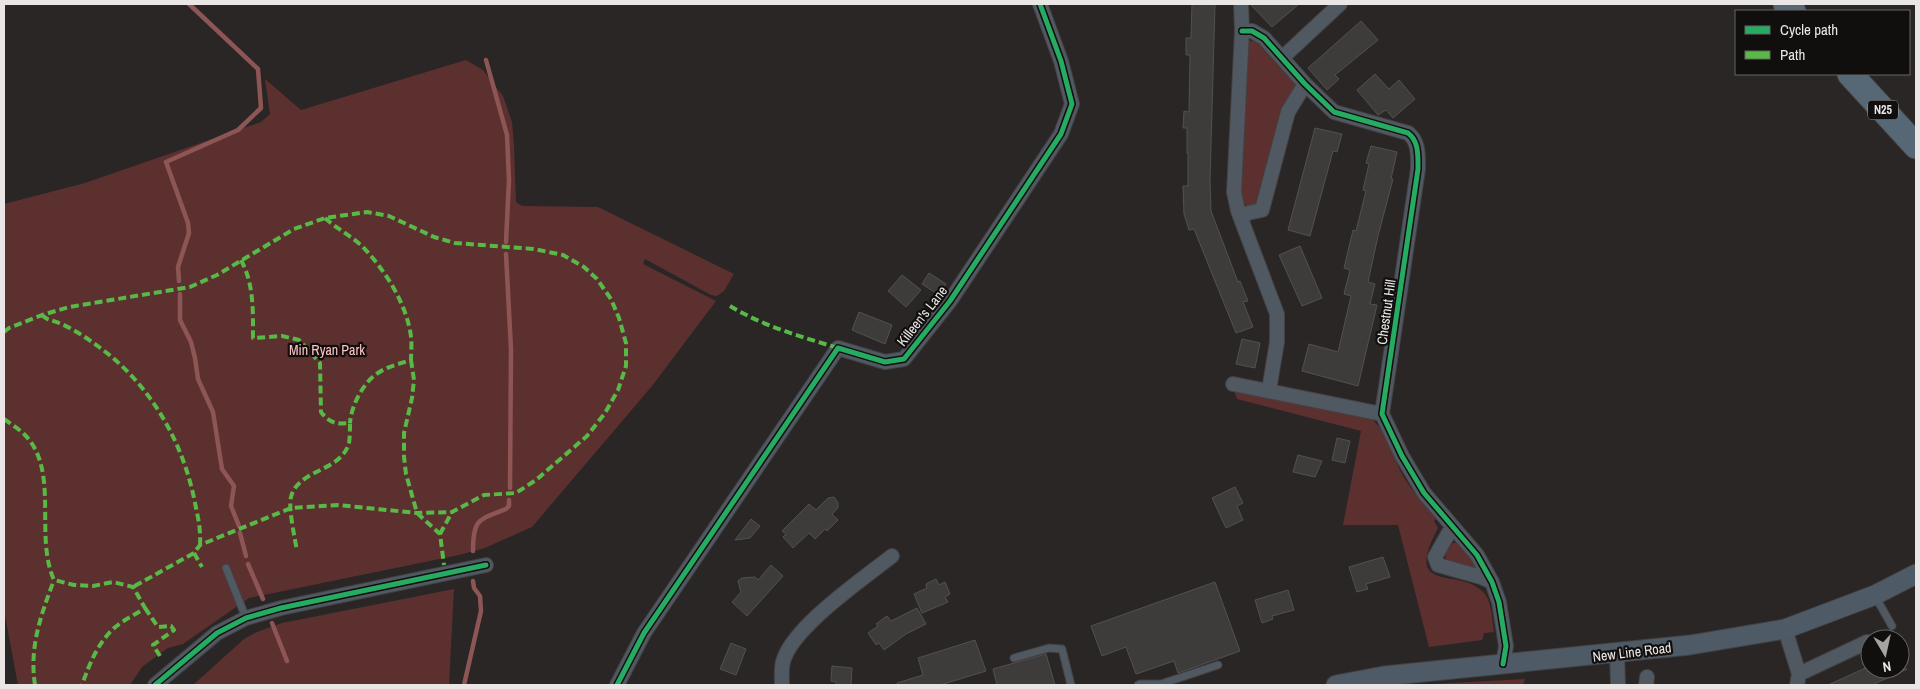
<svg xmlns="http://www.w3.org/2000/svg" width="1920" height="689" font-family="'Archivo Narrow',sans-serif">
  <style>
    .green { fill: #5d3030 }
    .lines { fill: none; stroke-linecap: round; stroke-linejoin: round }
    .stream { stroke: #8e5555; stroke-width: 4.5 }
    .building { fill: #3e3c3b; stroke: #535150 }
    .lane-casing { stroke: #434141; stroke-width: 9 }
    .street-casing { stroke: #434141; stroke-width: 16 }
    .secondary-casing { stroke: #434141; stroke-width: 21 }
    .highway-casing { stroke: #434141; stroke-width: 27 }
    .lane { stroke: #505861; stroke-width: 7 }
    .street { stroke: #505861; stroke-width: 14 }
    .secondary { stroke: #4e5a65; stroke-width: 19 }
    .highway { stroke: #566776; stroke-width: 25 }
    .quiet { stroke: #58b947; stroke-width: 4; stroke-dasharray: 8 4; stroke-linecap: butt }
    .cycleway-casing { stroke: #110e0e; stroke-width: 8 }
    .cycleway { stroke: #26ab63; stroke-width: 5 }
    .labels { text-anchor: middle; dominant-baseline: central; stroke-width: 4.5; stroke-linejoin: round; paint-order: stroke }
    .shield { fill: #110e0e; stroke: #a9a5a5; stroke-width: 1 }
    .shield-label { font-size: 12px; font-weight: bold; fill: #eae6e6 }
    .street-label { font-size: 14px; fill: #eae6e6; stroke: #110e0e }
    .park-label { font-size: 14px; fill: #ffc4c3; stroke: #110e0e }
  </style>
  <rect width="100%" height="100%" fill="#292625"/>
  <path class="green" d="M1249 41H1258L1295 81 1297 87 1259 201C1254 208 1248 207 1241 202L1240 194 1246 48Z
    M466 60 483 70 503 96 512 122 514 146 516 202 522 206 598 207 734 274 724 291 717 296 711 295 645 259 643 264 716 301 652 386 532 527 485 548 459 555 249 598 183 644 168 648 142 667 130 685H18L4 610V204L85 183 261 122 270 114 265 79 301 110Z
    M1234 390 1371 418C1388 433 1393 460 1405 479 1414 493 1425 506 1436 519L1434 521 1438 528C1401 597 1462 565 1485 594 1492 603 1492 620 1494 632L1484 633 1482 640 1429 647 1398 525H1343L1361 431 1237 399Z
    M1453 543H1457C1467 551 1472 559 1478 571 1467 568 1446 568 1445 554Z
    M454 589 449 685H193L244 639 257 632 282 623Z
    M1525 679 1523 685H1415Z"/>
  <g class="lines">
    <path class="stream" d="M486 60 507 135 509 180 506 242
      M506 254 511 349 510 488
      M179 281 178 267 189 233 188 223 166 162 238 130 261 108 258 69 189 4
      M180 294V320L191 342 195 358 198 379 213 412 222 469 234 486 231 506 239 526
      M240 533 246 556
      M473 551C473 518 479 520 506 509L509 506V500
      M248 564 263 599
      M272 623 287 661
      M464 685 481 611 480 596 474 588 473 581"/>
  </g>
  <path class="building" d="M1192 4H1215L1210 180 1211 211 1238 282 1240 281 1248 301 1243 302 1253 327 1236 333 1194 229 1189 230 1184 214 1183 186H1188V153H1187V128H1183L1184 111 1189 112 1190 55H1186V38H1191Z
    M1250 4H1299L1272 27Z
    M1361 21 1378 40 1335 75 1339 79 1327 90 1308 68Z
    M1375 74 1389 89 1399 80 1415 99 1393 118 1386 110 1378 115 1357 90Z
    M1315 128 1342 134 1337 152 1333 151 1310 236 1288 230Z
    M1371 146 1397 152 1391 179H1393L1378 236 1368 282 1375 284 1370 304 1377 305 1358 386 1302 371 1309 344 1338 352 1351 296 1344 294 1350 270 1344 268 1353 230 1356 231 1366 191 1363 190 1369 164 1366 163Z
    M1300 246 1322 298 1302 306 1279 255Z
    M929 273 946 284 939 295 922 284Z
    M902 275 921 290 906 307 888 291Z
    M859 312 892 325 885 344 852 330Z
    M1242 339 1260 343 1255 368 1236 364Z
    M1337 438 1350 441 1345 463 1332 460Z
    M1298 455 1322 461 1315 477 1293 472Z
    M1235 487 1243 503 1237 506 1243 520 1226 528 1212 498Z
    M834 497 838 503V508L832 514 838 520 827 531 825 529 815 539 809 533 793 548 783 537 786 534 782 531 809 504 816 510 828 498Z
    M751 519 760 526 750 538 735 540Z
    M1383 557 1390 577 1366 584 1368 589 1357 592 1349 567Z
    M771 565 783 576 747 616 732 602 741 592 738 581 742 578 755 577 758 580Z
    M936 579 939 585 945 582 950 594 945 597 948 602 922 613 914 594 927 588 926 584Z
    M1215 582 1240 651 1178 673 1174 661 1136 674 1126 647 1102 656 1091 626Z
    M1288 590 1294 610 1272 616 1273 619 1262 623 1255 600Z
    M917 608 926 624 906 634 884 650 879 643 876 645 868 633 878 626 876 624 887 616 891 621Z
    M975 640 986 671 940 685H898L897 683 923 675 918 658Z
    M731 643 746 649 736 675 720 669Z
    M1046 654 1055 685H997L993 669Z
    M832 666 852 668 851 685H836V682L831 681Z
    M1870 666V669H1907L1872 685H1828Z"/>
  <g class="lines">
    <g class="lane-casing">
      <path id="lane" d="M226 568 246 618
        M1875 596 1892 626
        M1014 658 1049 648 1062 649 1071 685
        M1138 685 1140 684H1161L1218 665"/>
    </g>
    <g class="street-casing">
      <path id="street" d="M1241 4 1242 31 1234 192 1238 211 1277 314V342L1269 390
        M1242 31H1252L1264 38 1305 84 1334 112 1408 133C1419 141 1418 156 1418 169L1382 414 1402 456 1424 493 1477 555 1492 582 1499 602 1506 646 1503 664
        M1282 58 1340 4
        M1241 218 1248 213 1262 210 1288 112 1305 84
        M1233 384 1382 414
        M1452 527 1435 557 1438 565 1481 577 1492 582
        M1785 629 1799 674 1797 685
        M1617 653 1618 685
        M1799 674 1867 642
        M155 685 217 633 246 618 281 608 486 565
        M617 685 644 633 838 348 885 362 904 359 950 301 1061 134 1072 104 1061 61 1040 4
        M782 685C782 678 781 669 783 662 791 628 864 578 892 556
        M1646 685 1647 677"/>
    </g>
    <g class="secondary-casing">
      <path id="secondary" d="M1336 685 1384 676 1690 645 1785 629 1875 595 1916 574"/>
    </g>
    <g class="highway-casing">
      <path id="highway" d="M1786 4 1793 11
        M1850 74 1916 146"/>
    </g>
    <use href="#lane" class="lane"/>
    <use href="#street" class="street"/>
    <use href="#secondary" class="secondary"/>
    <use href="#highway" class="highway"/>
    <path class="quiet" d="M325 218C336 228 351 236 362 246 385 270 407 304 411 337 412 344 411 353 411 360 399 364 385 367 375 375 362 385 351 407 350 423
      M241 260C254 284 253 311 253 338L282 336 299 340 320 363 321 412C330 424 337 424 350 423 350 429 350 437 349 443 341 472 298 469 291 497 288 507 295 539 297 551
      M730 306C763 326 802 337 838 348
      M42 315C48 321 52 320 59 323 72 328 87 338 99 347 150 384 183 441 195 503 198 517 201 530 200 545
      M4 332 9 328 42 315 69 307 190 287 217 275 294 229 325 218 367 212 389 216 434 237 455 243 534 249 563 255 584 267 597 279 611 299 619 318 626 343V366L618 390 605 413 587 436 536 480 516 493 484 495 452 512 417 513 337 505 291 508 200 545 194 553 133 587
      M411 360 414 380 412 398 404 433V457L406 474 417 513 440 534 444 565
      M4 419C11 424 19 429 25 435 60 471 34 536 54 580L74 585 93 586 113 582 133 587 145 608C135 615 121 621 112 630 97 645 89 665 82 685
      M440 534 452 512
      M194 553 202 567
      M145 608 158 627 171 626 174 630 153 645 160 656
      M35 685C29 647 41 615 54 580"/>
    <g class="cycleway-casing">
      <path id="cycleway" d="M1242 31H1252L1264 38 1305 84 1334 112 1408 133C1419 141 1418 156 1418 169L1382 414 1402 456 1424 493 1477 555 1492 582 1499 602 1506 646 1503 664
        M155 685 217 633 246 618 281 608 486 565
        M617 685 644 633 838 348 885 362 904 359 950 301 1061 134 1072 104 1061 61 1040 4"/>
    </g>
    <use href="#cycleway" class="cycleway"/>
  </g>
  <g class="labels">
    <rect class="shield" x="1868" y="100.5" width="30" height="19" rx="4"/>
    <g class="shield-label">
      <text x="1883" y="110">N25</text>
    </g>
    <g class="street-label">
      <text transform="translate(1386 312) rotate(-82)">Chestnut Hill</text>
      <text transform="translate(922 316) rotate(-52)">Killeen's Lane</text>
      <text transform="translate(1632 652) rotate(-7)">New Line Road</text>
    </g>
    <g class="park-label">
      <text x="327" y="350">Min Ryan Park</text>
    </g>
  </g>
  <rect width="1920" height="689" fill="none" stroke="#eae6e6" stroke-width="10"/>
  <rect x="1735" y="10" width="175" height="65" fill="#110e0e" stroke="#686464"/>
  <rect x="1745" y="26" width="25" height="8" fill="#26ab63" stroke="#686464"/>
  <text x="1780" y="35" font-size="15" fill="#eae6e6">Cycle path</text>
  <rect x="1745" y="51" width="25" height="8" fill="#58b947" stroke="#686464"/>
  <text x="1780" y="60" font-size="15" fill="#eae6e6">Path</text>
  <g transform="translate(1885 654) rotate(171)"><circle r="24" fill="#110e0e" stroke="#686464"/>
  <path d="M0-4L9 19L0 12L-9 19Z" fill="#a6a3a2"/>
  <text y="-8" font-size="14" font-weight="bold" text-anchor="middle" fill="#eae6e6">N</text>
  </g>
</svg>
